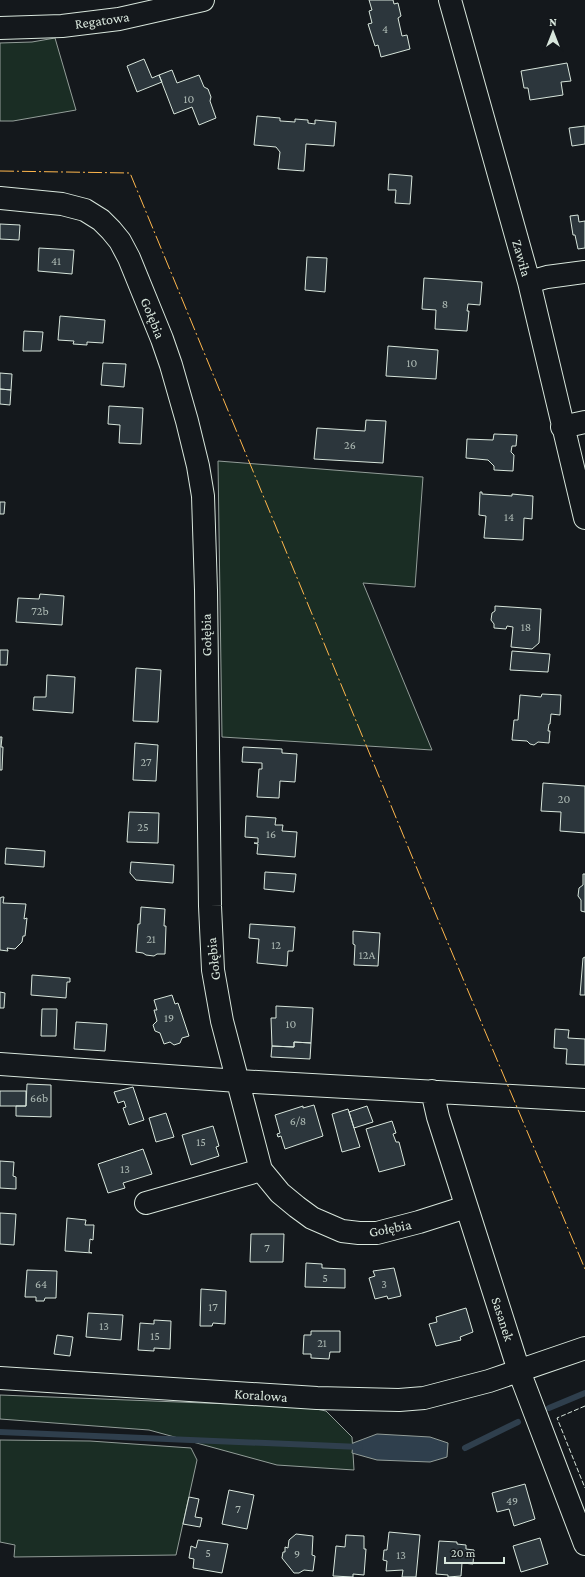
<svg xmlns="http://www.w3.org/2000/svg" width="585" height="1577" font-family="'Crimson Pro',serif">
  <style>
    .green { fill: #1a2d24; stroke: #939e99 }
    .water { fill: #2f3f4d; stroke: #939e99 }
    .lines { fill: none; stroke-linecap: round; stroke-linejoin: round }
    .stream { stroke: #2f3f4d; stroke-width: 6 }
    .building { fill: #2c363c; stroke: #d8e6dc }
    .minor-casing { stroke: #d8e6dc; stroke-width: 24 }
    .minor { stroke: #14181c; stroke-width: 22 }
    .fence { stroke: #d8e6dc; stroke-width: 1; stroke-dasharray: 5 2; stroke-linecap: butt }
    .power { stroke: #ffb74d; stroke-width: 1; stroke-dasharray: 14 3 2 3; stroke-linecap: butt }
    .labels { text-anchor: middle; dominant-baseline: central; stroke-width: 3; stroke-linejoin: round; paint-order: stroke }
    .number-label { font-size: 12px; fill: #adbab4 }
    .street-label { font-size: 14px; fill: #d8e6dc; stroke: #14181c }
  </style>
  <rect width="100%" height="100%" fill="#14181c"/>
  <path class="green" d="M55 38 76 110 13 121H0V43L32 42Z
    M218 461 423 477 415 587 363 583 432 750 222 737Z
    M0 1395 306 1407 326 1411 352 1437 354 1470 277 1465 149 1430 0 1419Z
    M0 1440 90 1441 191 1448 197 1460 176 1555 14 1557 15 1545 0 1542Z"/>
  <path class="water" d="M377 1434 430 1437 448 1443 447 1457 430 1462 377 1460 352 1453 353 1443Z"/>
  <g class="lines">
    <path class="stream" d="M549 1408 585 1393
      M0 1432 360 1447
      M465 1448 518 1422"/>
  </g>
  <path class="building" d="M369 0H393L394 4 398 3 401 16 398 18 402 36 407 35 410 49 381 57 378 45 375 46 368 24 372 23 369 11 372 10Z
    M144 59 152 78 159 75 162 82 137 92 127 66Z
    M567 63 571 81 561 82 563 95 530 100 528 88H524L521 71Z
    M172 70 177 83 199 75 204 87 208 89 211 97 210 101 216 118 199 125 192 107 174 114 159 75Z
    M257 116 280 118V121H281L295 122V119L308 120V123L315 124V120L336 122 334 146 306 144 304 171 278 169 280 152 276 147 254 145Z
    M585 126V144L572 146 569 128Z
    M389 174 412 176 410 204 395 203 396 190H388Z
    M578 215 579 222 585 221V248L578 249 575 235H573L570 216Z
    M0 224 20 225 19 240 0 239Z
    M39 248 74 250 72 274 38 271Z
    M307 257 327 258 325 292 305 290Z
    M424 278 482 282 480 305 468 304 467 311H469L467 331 435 329 436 310 422 309Z
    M60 316 105 320 103 343 87 342V345L73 344 74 341 58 340Z
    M24 331 43 332 41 351H23Z
    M388 346 438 350 436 379 386 376Z
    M103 363 126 364 124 387 101 385Z
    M0 373 12 374 11 390 0 389Z
    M0 389 11 390 10 405 0 404Z
    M109 406 143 408 141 444 119 443 120 425 108 424Z
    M366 420 386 421 383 463 314 459 317 428 365 431Z
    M494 434 517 435 516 446H512L511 452 514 455 513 471 494 470V466L488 460 466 458 467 439 493 440Z
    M480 492H482V494L512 496V494L533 496 532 519 524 518 523 540 484 538 486 516 479 515Z
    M0 502H5L4 514H0Z
    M40 594 64 596 62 625 16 622 18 598 39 599Z
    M495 606 541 609 539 643 532 649 511 647 513 627 507 626 506 629 494 628V624L491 620 492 613 495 611Z
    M0 650H8L7 665H0Z
    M512 651 550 654 548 672 510 670Z
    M136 668 161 670 158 722 133 721Z
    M47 675 75 677 73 713 33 710 34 697H46Z
    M542 694 561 695 560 715 551 714 550 724H549L548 731H550L549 743 538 742 534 745 530 744 527 741 512 740 514 720H518L520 695 541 697Z
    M0 737H2L1 747H3L2 770H0Z
    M135 743 158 745 156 781 133 780Z
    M243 747 282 749V753L297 754 295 782 280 781 279 798 257 797 259 769H262V763L242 762Z
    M543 783 585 786V833L560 831 561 812 541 811Z
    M129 812 159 813 158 843 127 842Z
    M246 816 276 818 275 825H283L282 831 297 832 295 857 257 854 258 844 254 843H258V838L245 837Z
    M6 848 45 851 44 867 5 864Z
    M131 862 174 865 173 883 136 880 130 873Z
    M265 872 296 874 294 892 264 889Z
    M583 874H585V912L581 911V900L578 896 579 888 583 885Z
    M2 897H4L3 903 26 904 24 919 27 918 25 936H23L22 942 15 949 7 948 8 951 0 950V898Z
    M141 907 165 909 164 926H166L165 954H157L154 956 146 955 143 953 136 952 138 924H140Z
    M250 924 295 927 293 951H288L287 966 257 963 259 939 249 938Z
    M353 931 380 933 378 966 354 965 355 945 353 944Z
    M583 958 585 957V995H580Z
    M32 975 70 978V982H67L66 998 31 995Z
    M0 992 5 993 4 1008H0Z
    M172 995 175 1004 178 1003 189 1036 182 1038 180 1043 174 1045 170 1042 164 1044 160 1033 155 1031 153 1025 157 1021 154 1010H157L154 1000Z
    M276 1006 313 1008 311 1043 294 1042V1047L272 1046 271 1018H276Z
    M42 1009H57L56 1036H41Z
    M76 1022 107 1024 105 1051 74 1049Z
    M555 1029 569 1030 568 1038 585 1039V1065L566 1064 567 1049 554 1048Z
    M294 1042 311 1043 310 1059 271 1057 272 1046 294 1047Z
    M27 1084 51 1085V1117L16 1116V1106H26Z
    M133 1087 144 1120 129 1125 123 1108 126 1107 124 1101 118 1103 114 1092Z
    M0 1091H26V1106H0Z
    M314 1105 323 1136 285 1149 281 1136 278 1137 277 1134 280 1133 275 1115 303 1106V1108Z
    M367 1106 373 1122 354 1128 349 1112Z
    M348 1109 360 1147 342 1152 332 1114Z
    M166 1113 174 1137 156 1142 149 1118Z
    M392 1121 396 1133 393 1134 396 1142H399L405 1165 379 1172 366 1129Z
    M213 1126 219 1146 216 1147 219 1156 191 1165 182 1135Z
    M143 1149 152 1174 123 1183 125 1188 108 1193 98 1164Z
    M0 1161 14 1162 13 1176 16 1177V1189L0 1188Z
    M0 1213 16 1214 14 1245 0 1244Z
    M67 1218 86 1220 85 1225H94L93 1240 90 1239 89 1252 92 1253 65 1251Z
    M251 1234H284L283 1262H250Z
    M306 1263 322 1264V1268L345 1269V1288L305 1287Z
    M394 1268 401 1296 388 1299 387 1296 375 1299 369 1278 375 1276 373 1271Z
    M27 1270 57 1271 56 1298H45L44 1301H36V1297H25Z
    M201 1289 226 1291 225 1324 213 1323 212 1326H200Z
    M466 1308 473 1332 460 1337 461 1340 436 1346 429 1324 437 1322 436 1317Z
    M88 1313 123 1315 121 1340 86 1337Z
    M154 1320 171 1321 170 1349 154 1348V1351L138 1350 140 1323 154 1324Z
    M311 1331H340V1352H330L329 1359 311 1358V1354H303L304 1335H311Z
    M57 1335 73 1337 70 1356 54 1354Z
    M525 1484 535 1519 514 1526 509 1509 497 1512 492 1493Z
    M229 1490 254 1495 247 1529 222 1524Z
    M189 1497 199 1499 195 1517 202 1518 200 1527 183 1524Z
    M389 1532 420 1535 416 1577H402L403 1570 386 1571 387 1561 383 1560 384 1550H387Z
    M296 1534 313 1536 312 1555 315 1556 313 1571 304 1570 299 1573H294L282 1558 283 1552H285V1547L288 1548 289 1540Z
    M346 1535 364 1536V1549H366L364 1575 353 1574V1577L333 1576 336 1546 345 1547Z
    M540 1538 548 1564 521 1572 513 1546Z
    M198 1540 228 1544 222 1573 193 1568 194 1559 189 1558 191 1546 196 1548Z
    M439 1541 457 1542V1544L466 1545V1549L474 1550 473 1564 462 1563 461 1576 448 1577V1575L436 1574Z"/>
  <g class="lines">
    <g class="minor-casing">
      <path id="minor" d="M450 0 529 282 585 518
        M0 28 62 26 119 19 203 0
        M0 198 62 204 85 210 101 220 111 230 120 241 129 258 162 339 171 365 187 421 198 466 203 496 206 590 210 906 213 970 222 1021 261 1170 280 1193 297 1207 312 1218 342 1231 359 1233H377L419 1222 466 1207
        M529 282 547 277 585 272
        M562 427 585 422
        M0 1064 238 1081 585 1100
        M432 1091 438 1117 519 1371 585 1544
        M146 1203 261 1170
        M0 1378 317 1398 399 1400 424 1398 489 1381 585 1348"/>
    </g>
    <use href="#minor" class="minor"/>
    <path class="fence" d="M585 1406 557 1418 585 1488"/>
    <path class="power" d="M0 171 130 173 437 917 585 1269"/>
  </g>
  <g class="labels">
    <g class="number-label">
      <text x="385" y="29">4</text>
      <text x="189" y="99">10</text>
      <text x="56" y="261">41</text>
      <text x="445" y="304">8</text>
      <text x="412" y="363">10</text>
      <text x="350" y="445">26</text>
      <text x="509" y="517">14</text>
      <text x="40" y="611">72b</text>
      <text x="526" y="627">18</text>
      <text x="146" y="762">27</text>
      <text x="564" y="799">20</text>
      <text x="143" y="827">25</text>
      <text x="271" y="834">16</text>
      <text x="151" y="939">21</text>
      <text x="276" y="945">12</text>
      <text x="367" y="955">12A</text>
      <text x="169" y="1018">19</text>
      <text x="291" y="1024">10</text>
      <text x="39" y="1098">66b</text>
      <text x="298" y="1121">6/8</text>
      <text x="201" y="1142">15</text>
      <text x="125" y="1169">13</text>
      <text x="267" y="1248">7</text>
      <text x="325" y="1278">5</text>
      <text x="41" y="1284">64</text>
      <text x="384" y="1284">3</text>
      <text x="213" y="1307">17</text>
      <text x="104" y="1326">13</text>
      <text x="155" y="1336">15</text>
      <text x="322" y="1343">21</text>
      <text x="512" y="1501">49</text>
      <text x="238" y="1509">7</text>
      <text x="208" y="1553">5</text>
      <text x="297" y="1554">9</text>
      <text x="401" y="1555">13</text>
    </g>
    <g class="street-label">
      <text transform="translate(102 20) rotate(-8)">Regatowa</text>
      <text transform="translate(522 258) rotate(74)">Zawiła</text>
      <text transform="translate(153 318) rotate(68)">Gołębia</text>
      <text transform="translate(206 635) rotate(-91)">Gołębia</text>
      <text transform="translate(213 959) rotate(-96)">Gołębia</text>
      <text transform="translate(390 1228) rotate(-11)">Gołębia</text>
      <text transform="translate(503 1319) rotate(72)">Sasanek</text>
      <text transform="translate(261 1395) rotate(4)">Koralowa</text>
    </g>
  </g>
  <g transform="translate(553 32)" stroke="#14181c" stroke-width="3" paint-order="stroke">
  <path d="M0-3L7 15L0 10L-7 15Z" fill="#d8e6dc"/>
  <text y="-6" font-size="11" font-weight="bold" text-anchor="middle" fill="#d8e6dc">N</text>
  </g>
  <path d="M445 1557v6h59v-6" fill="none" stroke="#d8e6dc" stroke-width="2"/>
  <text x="451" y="1557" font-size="12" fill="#d8e6dc" stroke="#14181c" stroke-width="3" paint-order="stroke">20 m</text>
</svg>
